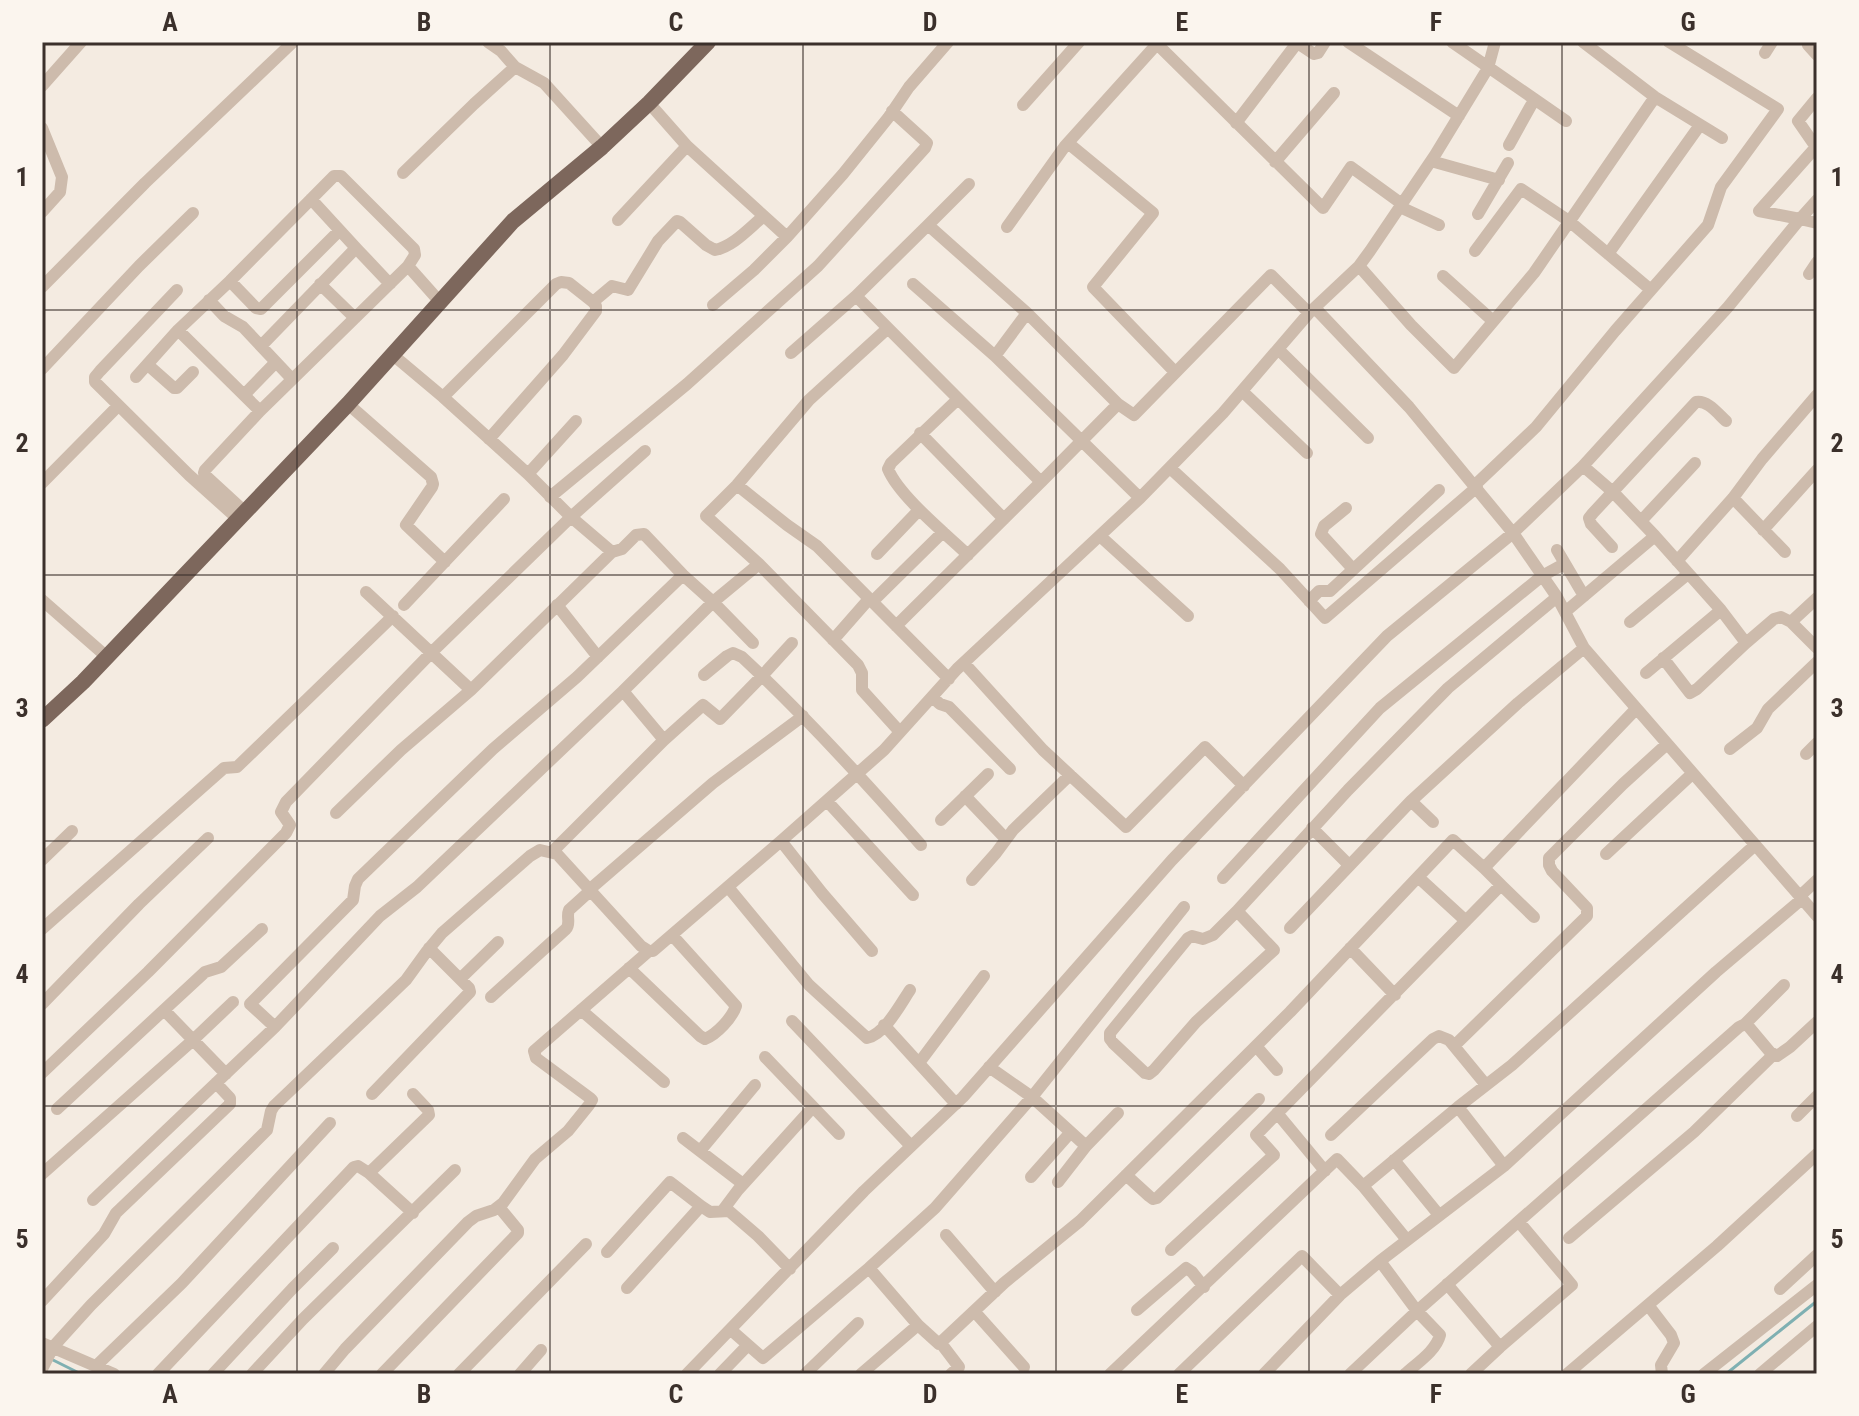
<svg xmlns="http://www.w3.org/2000/svg" width="1859" height="1416" font-family="'Roboto Condensed',sans-serif">
  <style>
    .lines { fill: none; stroke-linecap: round; stroke-linejoin: round }
    .stream { stroke: #7fb0b2; stroke-width: 3 }
    .minor { stroke: #cdbbac; stroke-width: 12 }
    .major { stroke: #7d675c; stroke-width: 16 }
    .grid { fill: none; stroke: #3b302b; stroke-width: 2; stroke-opacity: 0.55 }
    .neatline { fill: none; stroke: #3b302b; stroke-width: 3 }
    .grid-label { font-size: 26px; text-anchor: middle; font-weight: bold; fill: #3b302b }
  </style>
  <rect width="100%" height="100%" fill="#f4ebe1"/>
  <g class="lines">
    <path class="stream" d="M53 1360 81 1374
      M1726 1374 1817 1301"/>
    <path class="minor" d="M488 42 501 51 515 67 544 83 602 147
      M1155 42 1323 208 1351 167 1402 204
      M1296 42 1314 54 1318 53 1325 42
      M1348 42 1459 116
      M1452 42 1566 121
      M1583 42 1655 97 1722 138
      M1810 42 1808 45 1817 55
      M1765 53 1772 42
      M42 86 81 42
      M649 103 687 146 787 237 843 174 888 118 909 87 948 42
      M1023 105 1079 42
      M1236 123 1297 43
      M42 128 62 177 60 192 42 212
      M1068 143 1153 213 1093 287 1175 372
      M1509 145 1534 100
      M1431 161 1499 180
      M1275 162 1334 93
      M403 173 474 104 515 67
      M1817 200 1800 219 1817 223
      M1400 207 1439 225
      M1478 214 1508 163
      M618 220 687 146
      M928 225 1027 313 1118 404 1041 482 856 296Z
      M928 225 969 184
      M1007 227 1065 146 1157 44
      M356 248 390 284
      M1475 251 1521 189 1569 221 1651 290
      M1608 254 1700 125
      M408 266 440 302
      M1359 266 1411 325 1454 368 1534 273 1655 97
      M1809 274 1817 262
      M1443 276 1493 321
      M230 281 256 308 261 309 339 231
      M320 284 355 318
      M913 284 995 356 1140 498
      M42 287 145 183 293 42
      M177 290 100 371 95 377V382L189 475 238 519
      M209 300 224 316 243 327 292 379
      M593 302 612 286 628 290 658 241 677 221 680 222 706 245 715 250C734 246 749 228 764 216
      M713 305 754 270 787 237
      M1315 308 1409 407 1513 533 1557 597 1584 648 1817 916
      M178 330 260 411
      M261 346 356 248 311 199
      M1278 349 1368 438
      M791 353 856 296
      M393 355 443 397 528 474 571 517 612 552 622 549 636 535 644 534 683 575 713 602 759 564 858 665 862 673V690L900 732
      M995 356 1027 313
      M148 365 174 388H177L193 372
      M42 369 139 266 193 213
      M136 377 178 330 230 281 334 176H341L414 249 415 255 408 266 260 411 205 470 204 473 208 478 245 512
      M1242 391 1307 453
      M244 395 276 362
      M443 397 556 284 561 282 569 283 593 302 596 306V311L563 355 489 439
      M958 399 891 463 888 469C899 496 946 534 968 555
      M348 404 431 477 433 484 432 487 406 525 445 562
      M1118 404 1134 415 1271 275 1309 313
      M920 433 1004 519
      M1170 468 1280 569 1325 618 1477 487
      M528 474 576 421
      M42 483 118 406
      M737 485 787 525 817 546 949 679
      M1475 485 1536 427 1615 331 1708 225 1721 187 1778 109 1669 42
      M550 497 687 384 818 266 925 148 927 143 924 140 892 111
      M1733 498 1785 552
      M1346 508 1324 526 1321 534 1353 569
      M1641 521 1695 463
      M1763 530 1817 470
      M1100 536 1188 616
      M1655 536 1721 610 1746 643 1774 619 1781 617 1791 622 1817 648
      M1612 547 1591 524 1589 518 1593 513 1696 402C1708 400 1718 414 1726 421
      M1557 550 1584 596
      M877 554 919 510
      M1677 561 1733 498 1762 459 1817 395
      M759 564 706 516 737 485 809 400 887 329
      M366 592 471 690 612 552
      M42 600 107 657
      M1309 601 1319 591H1330L1439 490
      M872 602 943 532
      M404 605 504 499
      M557 605 598 657
      M1565 612 1655 536 1613 492 1583 466
      M1630 622 1688 574
      M1791 622 1817 598
      M896 626 1041 482
      M833 640 869 599
      M1663 658 1690 693 1697 689 1746 643
      M964 663 1043 750 1126 827 1205 747 1244 786
      M1646 673 1721 610
      M704 675 727 656 733 653 742 657 762 676 792 643
      M932 697 940 704 949 707 1010 769
      M664 740 703 705 720 719 762 676C818 730 870 787 921 845
      M1730 749 1757 728 1768 709 1817 662
      M1806 754 1817 743
      M965 796 1006 839
      M827 801 913 895
      M1411 801 1433 822
      M336 813 401 750 471 690
      M941 820 988 774
      M1312 828 1349 865
      M781 841 822 893 872 951
      M552 852 664 740 623 691 713 602 753 643
      M1606 854 1692 774
      M42 860 72 831
      M1418 877 1466 921
      M1223 878 1380 708 1542 576 1564 564
      M972 880 996 853 1013 830 1070 775
      M1501 885 1534 917
      M728 887 809 985 867 1038C885 1034 900 1005 910 990
      M589 890 713 783 803 716
      M1800 896 1817 880
      M1237 911 1213 935 1203 939 1192 936 1188 938 1110 1033V1039L1113 1043 1145 1073 1149 1074 1154 1070 1196 1022 1274 950 1237 911 1348 790 1448 688 1557 597
      M1290 928 1411 801 1518 703 1584 648
      M42 929 224 768 237 767 393 616
      M1350 948 1395 995
      M629 968 700 1036 705 1039C717 1034 732 1018 736 1006L672 935
      M460 979 498 942
      M491 997 566 929C571 923 566 917 569 910L590 891
      M42 1004 139 904 208 838
      M164 1010 226 1074
      M581 1010 664 1082
      M792 1021 911 1146
      M1745 1024 1784 985
      M884 1025 956 1104
      M275 1027 250 1004 353 900 355 886 358 879 493 749 577 677 683 575
      M1256 1046 1277 1070
      M1454 1046 1587 916V908L1552 871 1549 865V858L1623 784 1667 744
      M765 1057 839 1134
      M919 1063 984 976
      M989 1067 1032 1097 1086 1146 1058 1182
      M42 1073 148 972 286 833 290 825 281 812 286 802 432 652 571 517 645 451
      M372 1094 470 992 469 988 429 948
      M57 1109 205 972 221 967 262 929
      M1277 1113 1325 1171
      M1797 1116 1817 1096
      M1331 1135 1433 1039 1439 1036 1449 1040 1486 1085
      M683 1138 743 1184
      M1086 1146 1118 1113
      M700 1151 755 1085
      M1394 1160 1439 1215
      M1504 1166 1458 1107 1512 1065 1754 846
      M369 1173 429 1115 428 1110 413 1094
      M42 1174 192 1041 233 1002
      M1126 1175 1149 1196 1153 1199 1157 1198 1259 1099
      M1031 1177 1070 1133
      M1363 1186 1458 1107
      M93 1200 275 1027 380 916 417 887 623 691
      M701 1206 710 1212 729 1211 758 1236 790 1269
      M723 1210 738 1190 813 1107
      M946 1235 995 1292
      M1569 1238 1694 1132 1773 1055
      M1171 1250 1274 1155 1256 1135 1501 885 1484 868 1636 709
      M607 1252 670 1182 701 1206 627 1288
      M1380 1261 1417 1311 1440 1335C1436 1351 1417 1363 1405 1374
      M869 1268 918 1325
      M1447 1284 1500 1347 1471 1374
      M1780 1289 1817 1255
      M42 1301 104 1234 116 1213 230 1104V1098L216 1083
      M1648 1305 1671 1335 1674 1343 1661 1365 1662 1374
      M1137 1310 1186 1268 1192 1272 1204 1287
      M974 1311 1024 1367
      M731 1330 763 1358 869 1268 935 1208 1032 1097 1184 907
      M940 1342 959 1367 951 1374
      M42 1343 114 1374
      M1500 1347 1572 1285 1519 1222
      M96 1366 182 1283 330 1123
      M42 1369 53 1347 91 1305 267 1130 271 1111 274 1106 406 980 427 951 442 933 530 856 540 850 557 854 641 946 649 951H653L781 841 884 750 957 669 1140 498 1223 413 1309 313 1359 266 1370 251 1435 155 1488 68 1495 42
      M158 1374 354 1167 358 1166 369 1173 413 1213
      M213 1374 292 1289 333 1248
      M252 1374 303 1319 455 1170
      M324 1374 345 1349 468 1222 476 1216 494 1210 503 1203 535 1159 568 1131 589 1105 592 1100 590 1098 536 1058 534 1051 649 951
      M382 1374 518 1233V1230L499 1207
      M459 1374 586 1244
      M520 1374 541 1350
      M687 1374 864 1191 963 1097 1172 860 1387 636 1513 533 1583 466 1728 307 1800 219 1759 211 1816 147 1798 121 1817 98
      M720 1374 748 1345
      M805 1374 858 1323
      M861 1374 918 1325 939 1344 1004 1283 1080 1221 1290 1012 1453 840 1484 868
      M1110 1374 1337 1159 1363 1186 1407 1240
      M1179 1374 1302 1256 1340 1295
      M1264 1374 1340 1295 1380 1261 1504 1166 1716 972 1802 899
      M1350 1374 1417 1311 1739 1027 1745 1024 1749 1027 1770 1052 1777 1056 1790 1047 1817 1022
      M1567 1374 1717 1246 1817 1154
      M1704 1374 1817 1285
      M1760 1374 1817 1326"/>
    <path class="major" d="M42 720 83 682 348 404 513 221 602 147 649 103 708 42"/>
  </g>
  <path class="grid" d="M297 42V1374M550 42V1374M803 42V1374M1056 42V1374M1309 42V1374M1562 42V1374M42 310H1817M42 575H1817M42 841H1817M42 1106H1817"/>
  <rect width="1859" height="1416" fill="none" stroke="#fbf5ee" stroke-width="88"/>
  <rect x="44" y="44" width="1771" height="1328" class="neatline"/>
  <g class="grid-label">
    <text x="170" y="31">A</text>
    <text x="424" y="31">B</text>
    <text x="676" y="31">C</text>
    <text x="930" y="31">D</text>
    <text x="1182" y="31">E</text>
    <text x="1436" y="31">F</text>
    <text x="1688" y="31">G</text>
    <text x="22" y="186">1</text>
    <text x="1837" y="186">1</text>
    <text x="22" y="452">2</text>
    <text x="1837" y="452">2</text>
    <text x="22" y="717">3</text>
    <text x="1837" y="717">3</text>
    <text x="22" y="983">4</text>
    <text x="1837" y="983">4</text>
    <text x="22" y="1248">5</text>
    <text x="1837" y="1248">5</text>
    <text x="170" y="1403">A</text>
    <text x="424" y="1403">B</text>
    <text x="676" y="1403">C</text>
    <text x="930" y="1403">D</text>
    <text x="1182" y="1403">E</text>
    <text x="1436" y="1403">F</text>
    <text x="1688" y="1403">G</text>
  </g>
</svg>
